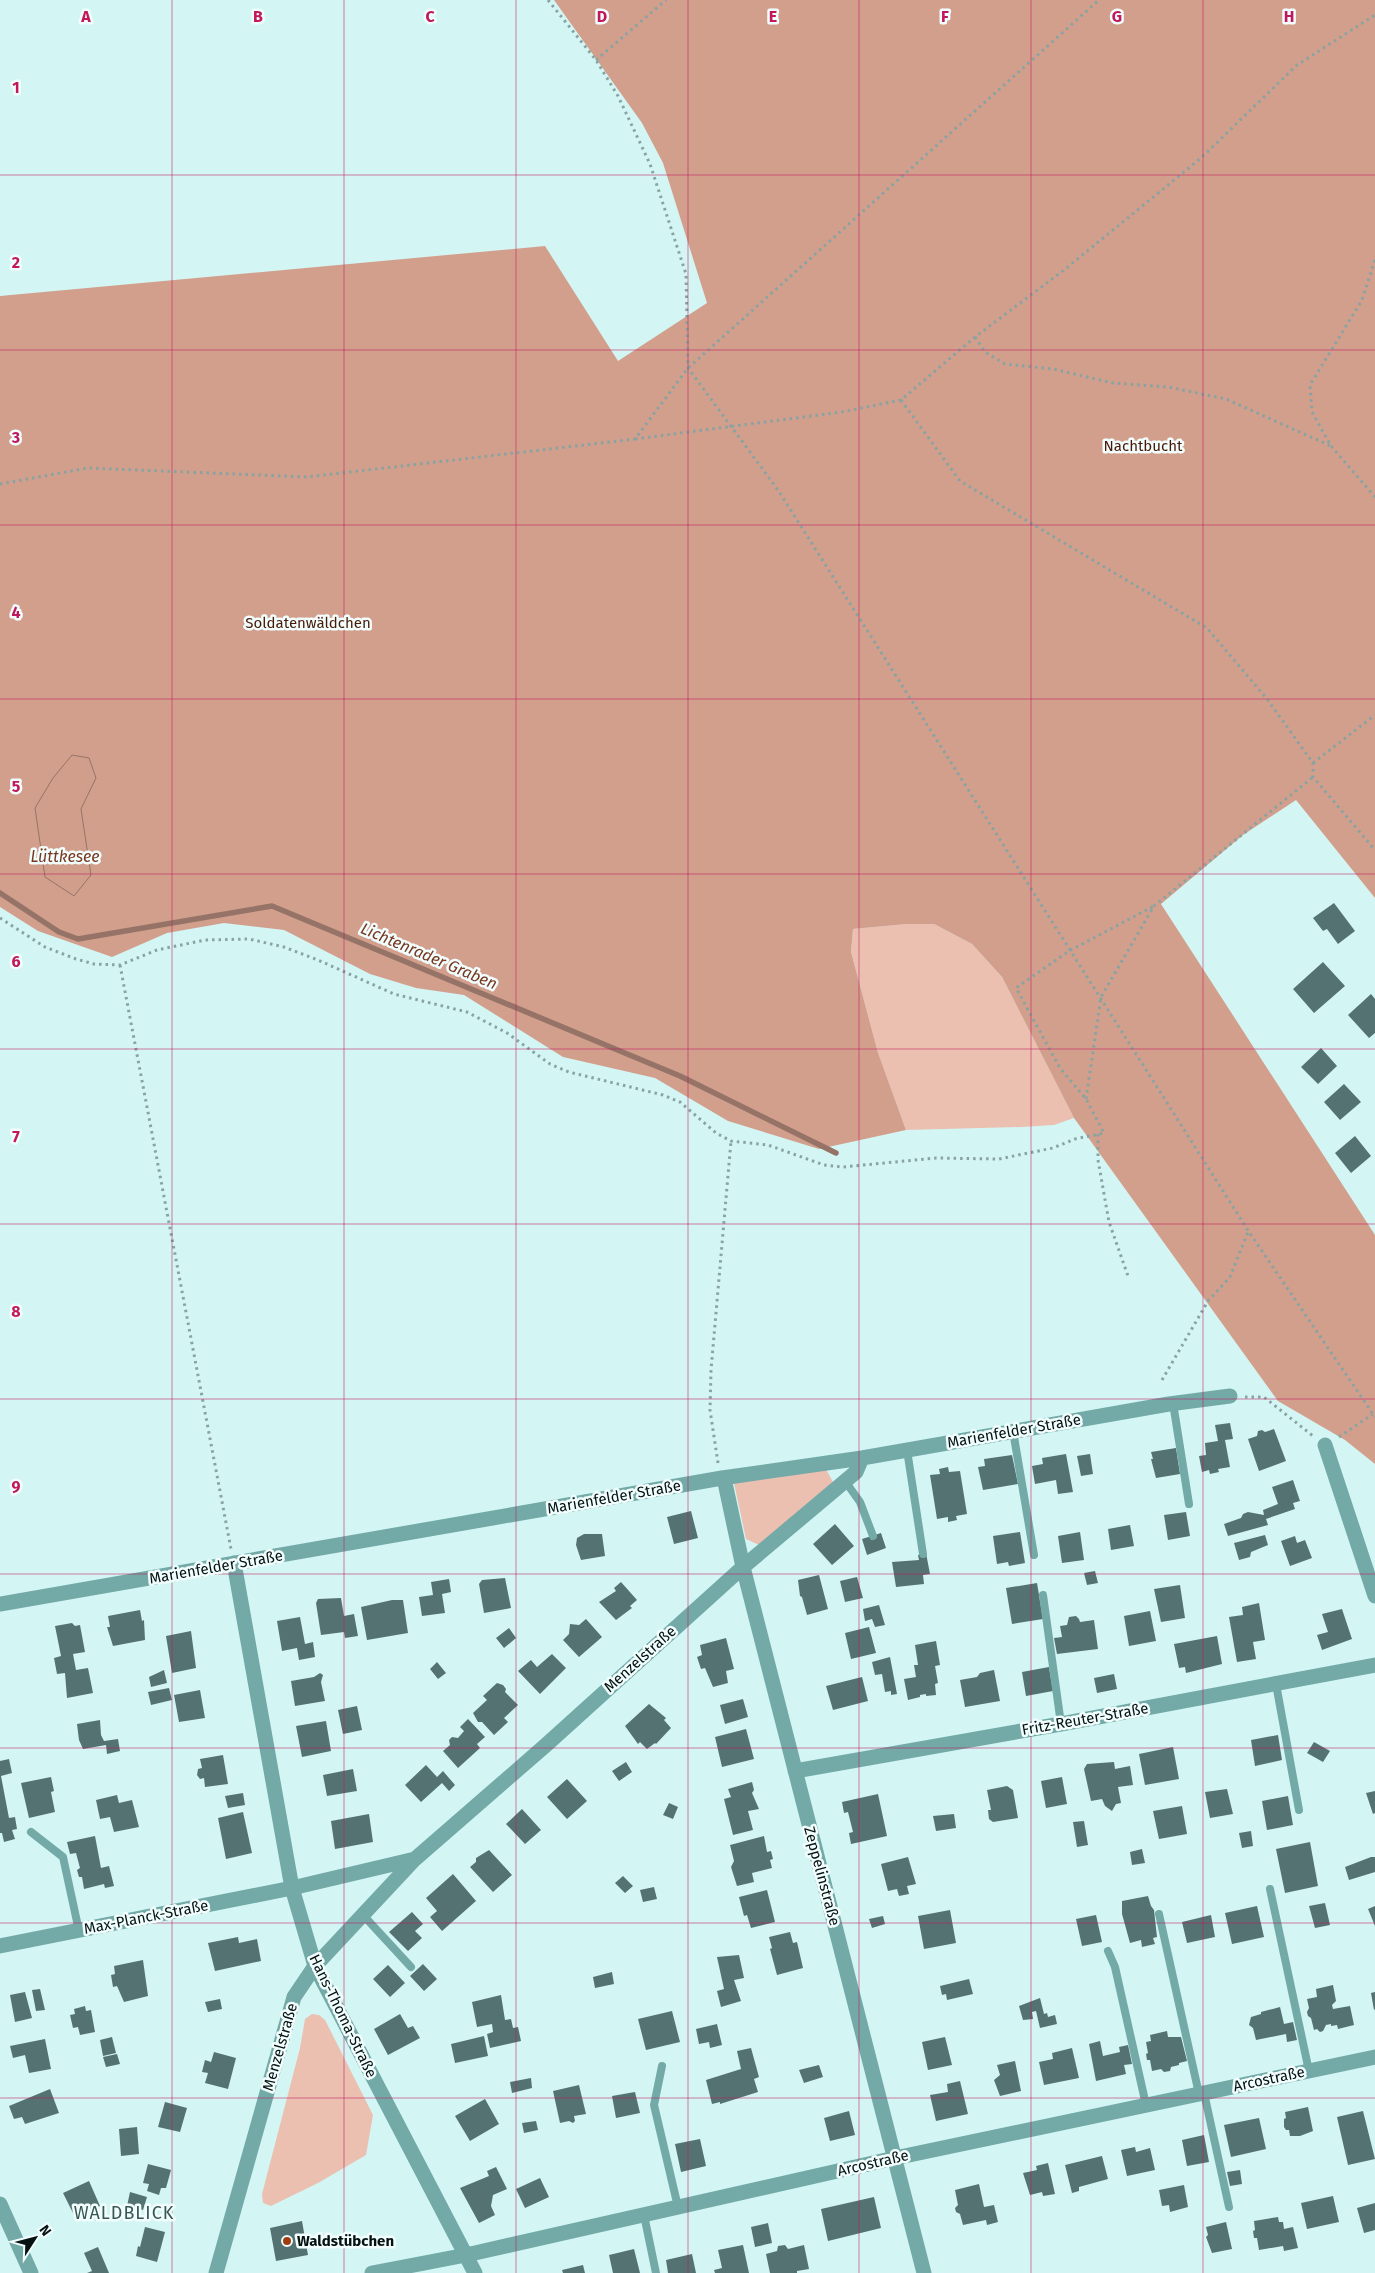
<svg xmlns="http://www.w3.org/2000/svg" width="1375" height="2273" font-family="'Fira Sans',sans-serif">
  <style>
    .green { fill: #ebc0b1 }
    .forest { fill: #d39f8d }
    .water { fill: #d29e8c; stroke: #957467 }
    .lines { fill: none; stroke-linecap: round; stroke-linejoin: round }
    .stream { stroke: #957467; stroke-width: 5.5 }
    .building { fill: #547271 }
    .path { stroke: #88a3a1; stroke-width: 3; stroke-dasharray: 2.5 4; stroke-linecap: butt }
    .lane { stroke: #73aaa8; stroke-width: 8 }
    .street { stroke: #73aaa8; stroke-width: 15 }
    .grid { fill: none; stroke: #c2185b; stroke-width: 1; stroke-opacity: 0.55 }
    .poi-dot { fill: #a13c0f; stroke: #f1fefd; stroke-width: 2 }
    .labels { text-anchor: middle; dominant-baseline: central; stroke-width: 5; stroke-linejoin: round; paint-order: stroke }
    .park-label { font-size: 15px; fill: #481906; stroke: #f1fefd }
    .street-label { font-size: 15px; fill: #061111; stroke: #f1fefd }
    .poi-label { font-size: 15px; font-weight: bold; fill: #061111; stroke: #f1fefd; text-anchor: start }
    .water-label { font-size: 16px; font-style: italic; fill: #78371f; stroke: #f1fefd }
    .quarter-label { font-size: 18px; letter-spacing: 1px; fill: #385655; stroke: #f1fefd }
    .grid-label { font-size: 16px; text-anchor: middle; font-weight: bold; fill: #c2185b; stroke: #f1fefd; stroke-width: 5; stroke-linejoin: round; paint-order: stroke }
  </style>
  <rect width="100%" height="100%" fill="#d3f6f4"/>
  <path class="green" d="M907 924H934L972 944 1002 977 1074 1118 1054 1125 1022 1127 906 1130 878 1054 851 952 853 929Z
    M826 1469 834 1484 759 1545 746 1539 734 1483Z
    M312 2014 319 2015 325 2020 373 2115 366 2155 318 2183 271 2206 263 2203 262 2194 300 2048 305 2019Z"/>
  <path class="forest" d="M554 0H1375V898L1296 800 1243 835 1161 904 1375 1235V1464L1345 1440 1278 1401 1074 1118 1002 977 972 944 934 924H907L853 929 851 952 878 1053 906 1130 819 1149 728 1121 655 1078 563 1057 464 995 416 988 370 974 284 930 224 923 167 933 112 957 38 931 0 907V296L545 246 618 361 707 303 663 163 642 123Z"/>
  <path class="water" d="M72 755 89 758 96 778 81 809 91 875 74 896 45 877 35 808 53 778Z"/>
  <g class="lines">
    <path class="stream" d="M0 893 59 932 78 939 272 906 680 1076 836 1153"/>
  </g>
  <path class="building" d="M1334 903 1355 931 1338 944 1327 929 1323 931 1313 918Z
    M1323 962 1345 986 1314 1013 1293 989Z
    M1371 994 1375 999V1033L1369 1038 1348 1015Z
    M1321 1048 1337 1066 1318 1084 1301 1067Z
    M1344 1084 1361 1102 1340 1120 1324 1102Z
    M1355 1136 1371 1156 1351 1173 1335 1153Z
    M1230 1423 1233 1439 1225 1440 1230 1467 1218 1469 1219 1472 1210 1474 1209 1470 1202 1472 1199 1456 1206 1455 1205 1443 1218 1441 1215 1425Z
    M1274 1429 1286 1461 1259 1471 1248 1439 1257 1436 1258 1431 1262 1430 1265 1432Z
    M1176 1448 1180 1474 1156 1478 1151 1459H1153L1151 1452Z
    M1066 1454 1073 1492 1058 1494 1056 1480 1035 1484 1032 1466 1043 1464 1042 1458Z
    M1090 1454 1093 1474 1081 1476 1077 1456Z
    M1012 1455 1018 1484 983 1490 978 1467 985 1466 984 1459Z
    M948 1467 949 1472 960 1471 967 1514 956 1516 957 1520 948 1522V1517L937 1519 930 1475 940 1474 939 1469Z
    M1293 1480 1300 1501 1293 1503 1295 1509 1266 1519 1268 1525 1228 1536 1224 1524 1241 1518 1243 1514 1248 1512 1264 1515 1263 1510 1278 1504 1272 1487Z
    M691 1511 698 1538 674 1544 667 1517Z
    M1186 1512 1190 1536 1168 1540 1164 1515Z
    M835 1524 854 1546 832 1565 813 1544Z
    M1130 1525 1134 1546 1111 1550 1108 1529Z
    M1020 1532 1025 1563 1009 1566 1008 1562 997 1564 993 1536Z
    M1080 1532 1084 1560 1062 1563 1058 1536Z
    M881 1533 886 1548 867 1555 862 1539Z
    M584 1534H602L605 1556 581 1560 576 1545 577 1538Z
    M1265 1535 1268 1545 1251 1552 1250 1557 1239 1560 1234 1543Z
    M1295 1536 1297 1543 1305 1540 1312 1558 1290 1566 1281 1541Z
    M926 1553 930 1574 923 1575 924 1584 896 1587 892 1562 919 1560 918 1555Z
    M1095 1571 1098 1583 1087 1585 1084 1573Z
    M819 1575 828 1609 807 1615 802 1597 800 1596 798 1580Z
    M857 1577 863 1598 845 1602 840 1581Z
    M505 1578 511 1608 484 1613 479 1584 482 1580Z
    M449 1579 451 1592 442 1594 445 1613 422 1616 419 1597 433 1595 431 1582Z
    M621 1582 637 1600 630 1606 632 1608 616 1620 599 1602 616 1591 614 1588Z
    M1037 1583 1043 1619 1012 1624 1006 1588Z
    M1180 1585 1185 1618 1161 1622 1154 1589Z
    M341 1598 344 1616 354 1614 358 1636 345 1638 344 1632 321 1635 316 1603 318 1599Z
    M392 1600H403L408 1633 367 1640 361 1607Z
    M1259 1603 1265 1640 1253 1642 1256 1659 1237 1662 1229 1617 1243 1615 1242 1607Z
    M879 1605 885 1625 875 1627 872 1619 865 1621 863 1609Z
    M1342 1609 1352 1639 1322 1650 1317 1635 1328 1632 1322 1614Z
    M140 1610 142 1621 144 1620 145 1640 113 1646 107 1627H110L108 1616Z
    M1150 1611 1156 1641 1129 1646 1124 1616Z
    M1076 1616 1079 1619 1080 1622 1094 1620 1098 1649 1057 1654 1054 1638 1062 1637 1060 1626 1067 1625 1069 1617Z
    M300 1617 305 1644 313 1642 315 1657 299 1660 297 1648 282 1651 277 1621Z
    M586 1619 602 1637 579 1657 563 1640 569 1634 570 1624 579 1625Z
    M72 1623 75 1626 80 1625 85 1652 73 1654 76 1670 88 1668 93 1693 67 1698 65 1673 57 1674 54 1658 61 1656 55 1626Z
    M869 1627 876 1653 851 1659 845 1633Z
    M509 1628 516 1638 504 1648 496 1638Z
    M191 1631 196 1668 172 1673 166 1636Z
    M1217 1636 1222 1664 1186 1673 1185 1667 1179 1668 1174 1644Z
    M726 1638 734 1669 726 1671 728 1683 713 1687 705 1668 701 1669 697 1657 702 1655 700 1645Z
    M936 1641 940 1665 935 1666 938 1683 935 1684 936 1695 926 1696V1694L920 1695V1697L908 1700 904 1679 916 1677 914 1665H918L915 1645Z
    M552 1654 566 1668 540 1694 518 1671 531 1660 537 1667Z
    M890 1657 897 1694 891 1695V1691L885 1692 882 1674 875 1675 872 1662Z
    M437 1662 446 1673 438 1679 430 1669Z
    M1049 1667 1053 1691 1026 1696 1022 1672Z
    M164 1670 167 1683 151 1687 149 1677Z
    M994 1670 1000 1701 965 1707 960 1680 977 1677 980 1673Z
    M320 1673 323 1675 321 1682 325 1701 295 1706 291 1681 314 1677Z
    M1114 1674 1117 1689 1097 1693 1094 1678Z
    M862 1677 868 1701 833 1710 826 1686Z
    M497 1683 503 1685 506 1689 505 1692 518 1705 504 1718 508 1722 494 1735 482 1722H478L473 1713 487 1700 483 1696Z
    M169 1688 172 1700 151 1705 148 1692Z
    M200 1690 205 1718 179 1722 174 1695Z
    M743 1699 748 1717 725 1724 720 1705Z
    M649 1704 666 1718 664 1720 671 1728 656 1744 655 1743 647 1749 640 1742 638 1744 625 1726Z
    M357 1706 362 1730 343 1734 338 1710Z
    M468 1719 485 1737 477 1744 480 1748 458 1768 443 1751 450 1745 449 1740 452 1737 458 1738 464 1731 460 1727Z
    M100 1720 101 1735 104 1741 118 1739 120 1751 107 1754 106 1745 83 1749 79 1740 77 1724Z
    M326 1721 331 1751 302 1757 296 1726Z
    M746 1729 754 1759 722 1767 715 1737Z
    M1278 1735 1282 1760 1255 1766 1251 1740Z
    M1314 1742 1330 1751 1323 1762 1307 1753Z
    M1173 1747 1179 1779 1145 1785 1139 1754Z
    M223 1755 228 1784 205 1787 204 1778 200 1779 197 1775 198 1769 202 1768 200 1759Z
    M9 1759 12 1773 1 1776 9 1818 15 1817 17 1829 12 1830 15 1839 4 1842 2 1833H0V1761Z
    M626 1762 632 1772 619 1781 612 1771Z
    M1114 1762 1115 1769 1130 1766 1133 1785 1118 1787 1121 1803 1116 1804 1112 1811 1105 1806 1102 1799 1091 1801 1084 1769 1087 1764Z
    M426 1765 437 1777 443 1771 455 1785 449 1791 442 1783 421 1802 405 1785Z
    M353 1769 357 1791 327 1796 323 1775Z
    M51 1777 54 1791 51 1792 55 1812 29 1818 21 1783Z
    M1062 1777 1067 1804 1046 1808 1041 1781Z
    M567 1779 587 1801 567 1819 547 1797Z
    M752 1782 754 1790 752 1793 759 1809 748 1811 753 1830 733 1835 724 1799 731 1797 728 1789Z
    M1007 1786 1013 1790 1018 1818 993 1822 989 1819 988 1810H991L987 1790Z
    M1227 1789 1233 1814 1210 1818 1205 1792Z
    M1375 1791V1813L1373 1814 1366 1793Z
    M243 1793 245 1805 228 1808 225 1796Z
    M878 1794 887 1836 851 1844 849 1833 853 1832 848 1812 844 1813 842 1802Z
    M117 1795 119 1803 132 1800 139 1827 114 1832 110 1817 100 1819 96 1800Z
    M1288 1796 1293 1825 1267 1830 1262 1801Z
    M669 1803 678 1807 673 1819 663 1815Z
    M1182 1806 1187 1834 1159 1839 1153 1811Z
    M522 1809 541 1830 525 1844 506 1824Z
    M243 1812 252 1853 226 1859 218 1818Z
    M369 1814 373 1842 335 1849 331 1821Z
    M954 1814 956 1828 936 1831 933 1816Z
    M1084 1821 1088 1845 1077 1847 1073 1822Z
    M1251 1831 1253 1846 1242 1848 1239 1833Z
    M95 1836 101 1868 109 1866 114 1886 105 1888 104 1884 84 1889 82 1877H79L77 1870 80 1868 76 1853 70 1854 67 1842Z
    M764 1836 767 1852 771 1851 773 1859 770 1860 772 1868 752 1873 754 1882 737 1886 731 1867 734 1861 730 1845Z
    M1310 1842 1318 1886 1285 1893 1276 1849Z
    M1142 1849 1145 1863 1132 1865 1130 1852Z
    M489 1850 512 1875 493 1892 470 1867 476 1862V1858Z
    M908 1857 916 1884 907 1886 909 1894 899 1896 897 1889 888 1891 881 1864Z
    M1371 1857H1375V1872L1349 1880 1345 1867Z
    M453 1874 476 1901 442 1931 430 1917 437 1911 426 1898Z
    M623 1876 633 1886 625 1893 615 1883Z
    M654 1887 657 1899 643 1902 640 1890Z
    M767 1890 775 1922 751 1928 747 1915 744 1916 739 1897Z
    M1148 1896 1151 1906 1154 1910 1157 1937 1153 1938 1155 1944 1142 1947 1141 1940 1130 1943 1122 1914V1901Z
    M1325 1903 1330 1925 1315 1928 1309 1906Z
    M1257 1906 1264 1937 1232 1944 1225 1913Z
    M1375 1906V1926L1368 1909Z
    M950 1910 956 1943 924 1949 918 1916Z
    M412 1912 423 1924 415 1931 422 1938 408 1951 389 1932Z
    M1096 1915 1102 1942 1082 1946 1076 1919Z
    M1211 1915 1215 1937 1187 1943 1182 1922Z
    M883 1916 885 1924 872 1928 869 1919Z
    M790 1932 793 1943 797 1942 803 1968 777 1975 770 1949 772 1948 769 1937Z
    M238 1937 239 1943 257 1939 261 1961 215 1971 208 1943Z
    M739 1955 744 1978 734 1980 741 2001 721 2007 717 1991 724 1989 717 1957Z
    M143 1960 148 1996 124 2002 117 1986 113 1987 111 1975 115 1974 114 1966Z
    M423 1964 437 1979 424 1991 410 1976Z
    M388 1965 405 1983 390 1997 373 1979Z
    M612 1972 614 1984 595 1988 593 1977Z
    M969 1979 973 1994 947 2000 946 1994 942 1995 940 1986Z
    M1333 1985 1336 2001 1332 2005 1333 2009 1350 2006 1354 2025 1338 2029 1337 2025 1331 2026V2024L1326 2025 1323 2031 1320 2032 1317 2029 1314 2030 1311 2018 1308 2016 1307 2012 1309 2008 1307 1999 1317 1997 1316 1989Z
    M40 1989 45 2010 36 2011 32 1990Z
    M25 1992 32 2018 15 2022 10 1995Z
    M1375 1992V2009L1374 2010 1371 1993Z
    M501 1995 505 2020 511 2019 513 2028 518 2027 521 2041 490 2048 487 2034 493 2032 492 2024 477 2027 472 2002Z
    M1040 1998 1044 2014 1047 2013 1048 2017 1055 2015 1057 2024 1040 2028 1036 2011 1032 2012 1033 2019 1023 2020 1019 2006Z
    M220 1999 222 2009 208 2012 205 2002Z
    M85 2006 86 2011 91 2010 95 2032 80 2035 78 2027 73 2028 70 2015 75 2014 74 2009Z
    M1280 2007 1284 2024 1293 2022 1297 2040 1287 2042 1286 2034 1256 2040 1253 2028 1249 2025 1251 2017 1261 2014V2012Z
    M672 2011 680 2042 646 2050 638 2019Z
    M400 2014 408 2028 413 2026 420 2038 388 2055 374 2029Z
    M717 2024 722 2045 710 2048 709 2042 699 2044 696 2029Z
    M1167 2031 1168 2037H1181L1187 2061 1179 2063V2065L1171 2067 1170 2071 1164 2072 1161 2069 1152 2071 1150 2060H1147L1146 2054 1148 2053 1146 2042 1151 2041 1150 2035Z
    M484 2036 488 2056 455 2063 451 2044Z
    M112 2037 116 2053 103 2056 100 2040Z
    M945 2037 952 2065 928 2070 922 2042Z
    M45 2039 51 2069 29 2073 25 2055 13 2058 10 2046Z
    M1100 2041 1103 2056 1120 2052 1119 2047 1128 2045 1132 2064 1124 2065 1126 2074 1096 2081 1089 2044Z
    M751 2048 759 2077 754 2079 758 2092 720 2104V2102L712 2104 706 2080 741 2069 737 2051Z
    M1072 2048 1079 2078 1044 2085 1039 2062 1053 2059 1052 2053Z
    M214 2052 236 2058 228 2089 205 2083 208 2073 202 2072 205 2060 211 2062Z
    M117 2054 120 2064 106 2067 103 2057Z
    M1015 2061 1021 2091 1000 2096 994 2080 1000 2075 997 2065Z
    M819 2065 823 2077 804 2083 799 2070Z
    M531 2078 532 2088 512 2093 510 2082Z
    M960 2081 968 2114 936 2121 930 2095 948 2092 947 2084Z
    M579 2085 586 2114 574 2116 575 2121 573 2123 569 2121 560 2123 553 2091Z
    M50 2089 59 2113 25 2124 22 2117 14 2119 9 2106Z
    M635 2092 640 2113 616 2118 612 2096Z
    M485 2099 499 2124 470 2141 455 2116Z
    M165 2102 187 2108 180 2132 158 2127Z
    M1308 2107 1313 2131 1300 2136H1290L1289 2130H1286L1284 2127V2119L1286 2118 1285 2112Z
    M849 2111 855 2135 830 2141 824 2118Z
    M1363 2111 1375 2159 1348 2165 1337 2117Z
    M1259 2118 1266 2149 1231 2157 1224 2125Z
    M536 2121 538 2130 524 2133 522 2123Z
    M137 2127 139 2154 121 2156 119 2129Z
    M1204 2135 1209 2162 1187 2166 1182 2140Z
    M700 2139 706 2166 681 2172 675 2144Z
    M1135 2147 1136 2152 1150 2148 1155 2170 1127 2176 1121 2150Z
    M1102 2156 1108 2179 1079 2187V2191L1072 2193 1065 2165Z
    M1048 2163 1055 2194 1043 2196 1042 2192 1030 2195 1023 2173 1037 2170 1036 2166Z
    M148 2164 171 2170 166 2188H161L159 2195 147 2191 149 2184 143 2183Z
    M496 2167 507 2189 493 2195 491 2206 495 2215 479 2223 460 2188 489 2176 487 2171Z
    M1240 2170 1242 2184 1230 2186 1227 2172Z
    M540 2178 549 2197 525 2208 516 2189Z
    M89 2181 100 2206 75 2217 63 2193Z
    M979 2184 984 2207 994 2205 998 2222 987 2225 986 2220 963 2225 960 2214 956 2212 955 2208 958 2205 955 2190Z
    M1184 2185 1188 2207 1170 2212 1169 2205 1162 2206 1159 2190Z
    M130 2192 147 2197 143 2210 127 2206Z
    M1333 2196 1339 2222 1307 2229 1301 2203Z
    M874 2197 881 2228 828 2241 821 2209Z
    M1375 2203V2230L1364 2233 1357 2208Z
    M1278 2217 1279 2222H1283L1284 2229 1293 2227 1298 2248 1284 2251 1283 2246 1259 2250 1257 2238H1254L1253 2231 1255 2230 1254 2221Z
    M302 2221 308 2255 276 2261 270 2228Z
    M1226 2222 1232 2249 1212 2253 1206 2237 1208 2235 1206 2227Z
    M768 2223 772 2243 755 2247 751 2227Z
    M145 2227 165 2232 157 2262 136 2256 138 2246 140 2247Z
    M743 2245 749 2273H715L714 2270 722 2268 718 2250Z
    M785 2245 788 2249 804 2245 809 2269 797 2271V2273H770L766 2254 777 2251 778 2246Z
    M98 2247 109 2273H87L92 2271 84 2253Z
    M634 2249 640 2273H613L609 2255Z
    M692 2254 696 2273H668L666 2260Z
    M583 2265 585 2273H563L562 2270Z"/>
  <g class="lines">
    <path class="path" d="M548 0 596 60 618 96 650 164 686 274 688 368 778 490 1249 1232 1375 1417
      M596 60 666 0
      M1375 260 1362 300 1310 385 1312 412 1331 446 1375 497
      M975 337 985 352 1005 364 1053 369 1113 383 1168 387 1226 399 1331 446
      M901 400 960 481 1207 628 1267 699 1313 763V777L1375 850
      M635 439 842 412 901 400 975 337 1064 270 1201 158 1297 65 1375 15
      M0 484 88 468 307 477 635 439 688 368 1099 0
      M1313 763 1375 715
      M0 918 45 947 76 959 94 964 120 965 157 950 205 940 249 939 284 947 318 960 394 994 467 1012 507 1033 550 1064 569 1072 663 1095 680 1102 716 1133 731 1141 768 1145 824 1165 843 1167 936 1158 999 1159 1053 1148 1075 1139 1104 1133 1086 1099 1060 1068 1016 988 1069 951 1154 906
      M120 965 231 1549
      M1086 1099 1101 997 1154 906 1313 777
      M1098 1134V1160L1109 1222 1128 1276
      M1162 1380 1208 1301 1230 1277 1248 1232
      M1245 1397H1264L1313 1436
      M1339 1437 1373 1414
      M718 1463 710 1410 711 1370 731 1141"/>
    <path class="lane" d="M1173 1403 1189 1504
      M1013 1431 1034 1555
      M907 1450 923 1554
      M845 1481 860 1502 873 1536
      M1043 1595 1061 1724
      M1276 1684 1299 1810
      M31 1832 63 1857 79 1931
      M1270 1889 1309 2071
      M1159 1914 1199 2094
      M363 1915 411 1967
      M1108 1951 1115 1967 1146 2105
      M662 2066 654 2105 678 2207
      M1204 2093 1229 2207
      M644 2215 656 2273"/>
    <path class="street" d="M1325 1445 1375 1596
      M724 1478 743 1567 924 2273
      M234 1563 292 1888 315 1966 475 2273
      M0 1604 722 1478 862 1458 1169 1404 1230 1396
      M795 1771 1061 1724 1375 1665
      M0 1946 292 1888 415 1859
      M0 2204 31 2273
      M216 2273 294 1997 315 1966 415 1859 546 1745 743 1567 856 1472 862 1458
      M372 2273 466 2255 895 2158 1375 2057"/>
  </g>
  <path class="grid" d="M172 0V2273M344 0V2273M516 0V2273M688 0V2273M859 0V2273M1031 0V2273M1203 0V2273M0 175H1375M0 350H1375M0 525H1375M0 699H1375M0 874H1375M0 1049H1375M0 1224H1375M0 1399H1375M0 1574H1375M0 1748H1375M0 1923H1375M0 2098H1375"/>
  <circle class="poi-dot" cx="287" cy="2241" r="5"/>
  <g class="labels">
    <g class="park-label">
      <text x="1143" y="446">Nachtbucht</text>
      <text x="308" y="623">Soldatenwäldchen</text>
    </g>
    <g class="street-label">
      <text transform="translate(1014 1431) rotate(-10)">Marienfelder Straße</text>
      <text transform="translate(614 1497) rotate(-10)">Marienfelder Straße</text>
      <text transform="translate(216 1567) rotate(-10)">Marienfelder Straße</text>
      <text transform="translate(640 1659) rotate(-42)">Menzelstraße</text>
      <text transform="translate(1085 1719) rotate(-10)">Fritz-Reuter-Straße</text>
      <text transform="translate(822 1876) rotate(75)">Zeppelinstraße</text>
      <text transform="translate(146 1917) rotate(-11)">Max-Planck-Straße</text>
      <text transform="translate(343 2016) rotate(64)">Hans-Thoma-Straße</text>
      <text transform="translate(280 2047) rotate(-74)">Menzelstraße</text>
      <text transform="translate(1269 2079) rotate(-12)">Arcostraße</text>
      <text transform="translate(873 2163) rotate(-13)">Arcostraße</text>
    </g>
    <g class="poi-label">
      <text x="297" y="2241">Waldstübchen</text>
    </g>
    <g class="water-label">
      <text x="65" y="856">Lüttkesee</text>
      <text transform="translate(429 956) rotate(23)">Lichtenrader Graben</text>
    </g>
    <g class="quarter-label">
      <text x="124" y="2213">WALDBLICK</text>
    </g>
  </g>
  <g class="grid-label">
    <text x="86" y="22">A</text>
    <text x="258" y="22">B</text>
    <text x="430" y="22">C</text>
    <text x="602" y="22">D</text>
    <text x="773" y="22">E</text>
    <text x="945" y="22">F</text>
    <text x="1117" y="22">G</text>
    <text x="1289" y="22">H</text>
    <text x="16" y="93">1</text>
    <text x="16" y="268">2</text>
    <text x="16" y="443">3</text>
    <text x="16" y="618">4</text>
    <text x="16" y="792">5</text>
    <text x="16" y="967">6</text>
    <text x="16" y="1142">7</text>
    <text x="16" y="1317">8</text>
    <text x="16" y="1492">9</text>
  </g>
  <g transform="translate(35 2238) rotate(54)" stroke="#f1fefd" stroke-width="4" paint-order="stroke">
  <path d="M0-4L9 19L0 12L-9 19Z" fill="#061111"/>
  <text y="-8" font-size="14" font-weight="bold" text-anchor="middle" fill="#061111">N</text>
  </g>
</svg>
